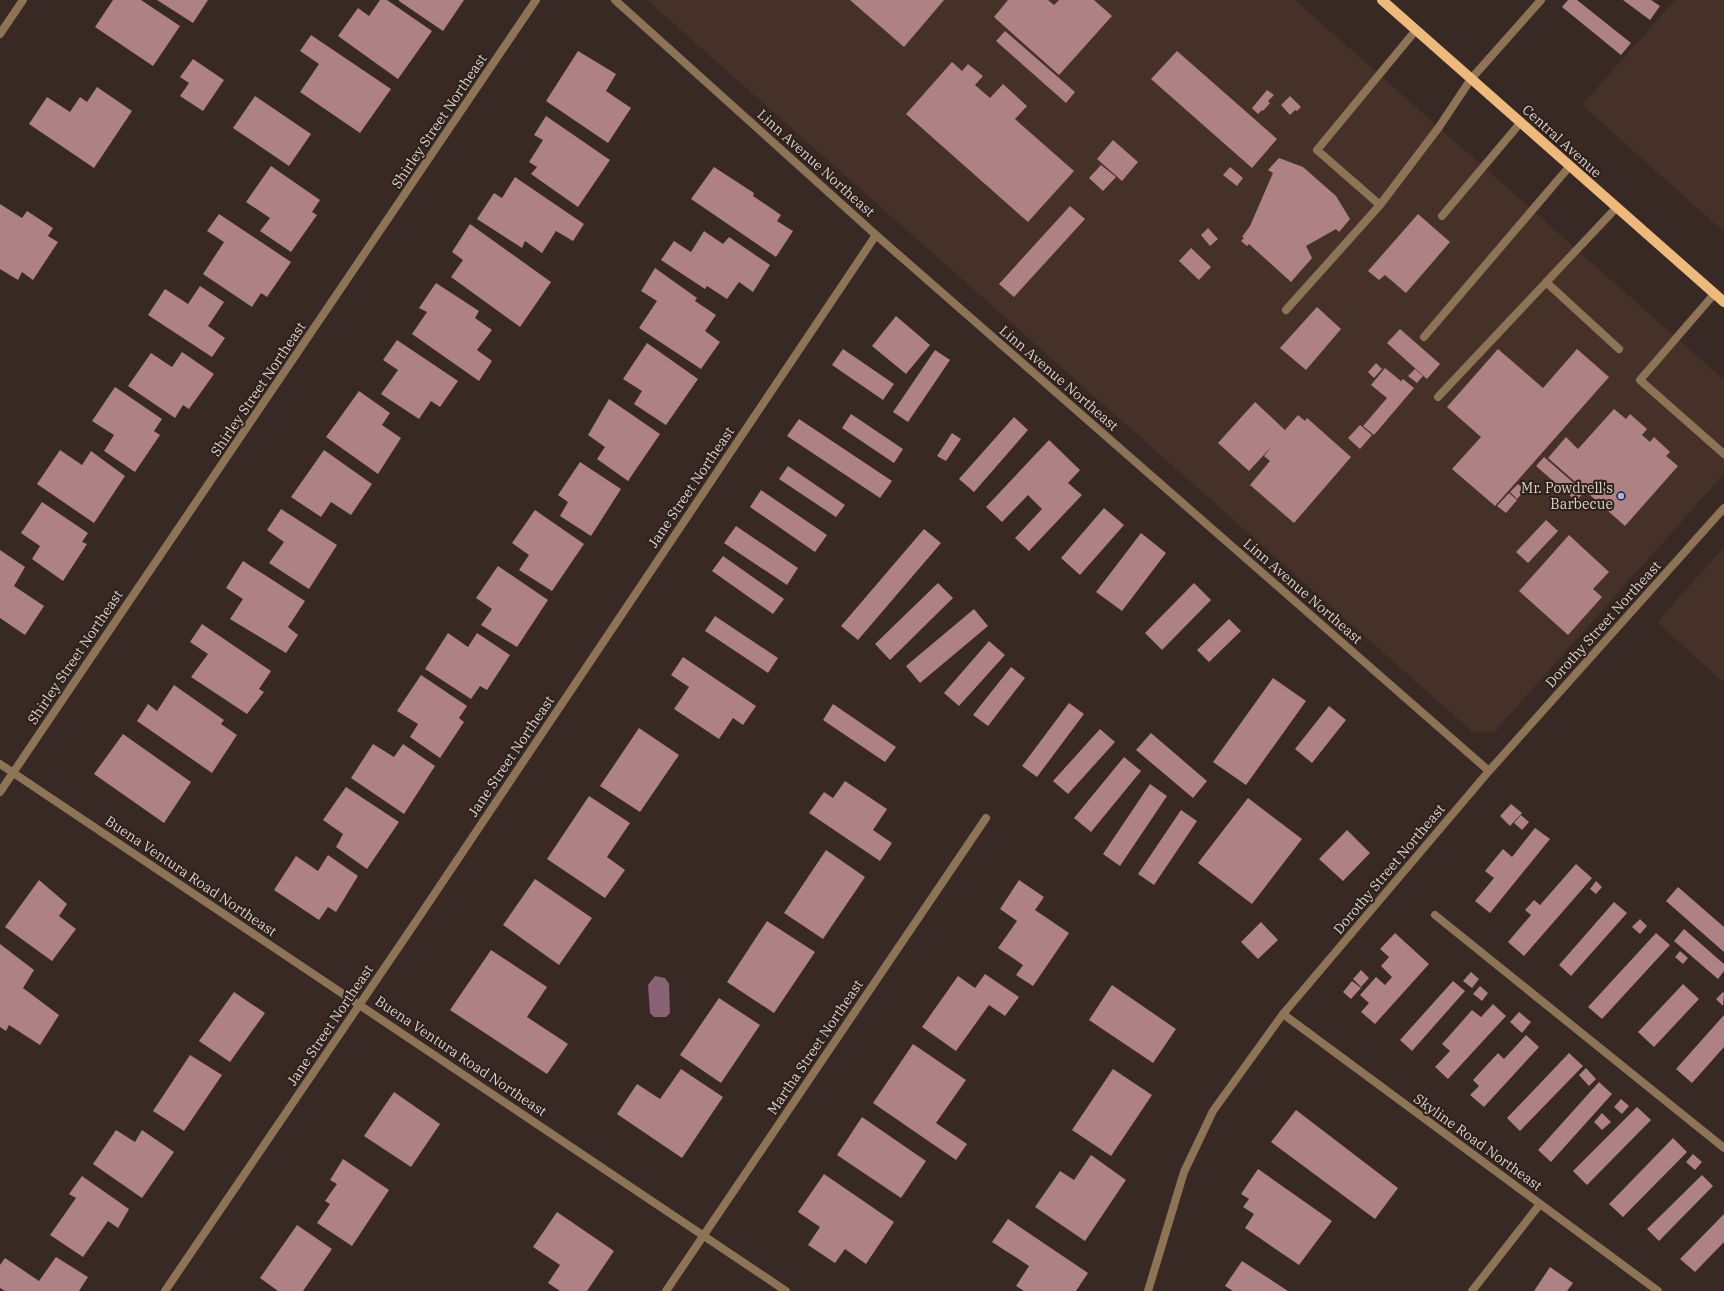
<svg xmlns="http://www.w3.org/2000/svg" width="1724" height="1291" font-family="'IBM Plex Serif',serif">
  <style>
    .built { fill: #463129 }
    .water { fill: #886275 }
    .building { fill: #ae8184 }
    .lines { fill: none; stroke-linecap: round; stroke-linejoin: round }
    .service { stroke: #8d7457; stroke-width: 8 }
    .minor { stroke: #8d7457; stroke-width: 8 }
    .primary { stroke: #eeb97d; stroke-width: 10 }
    .poi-dot { fill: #97b6fd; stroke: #2e201a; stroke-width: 1.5 }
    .labels { text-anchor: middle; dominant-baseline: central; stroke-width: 4; stroke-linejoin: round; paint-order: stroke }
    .street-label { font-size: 14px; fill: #dcd2ce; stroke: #2e201a }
    .poi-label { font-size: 14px; fill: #dcd2ce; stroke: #2e201a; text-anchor: end }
  </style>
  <rect width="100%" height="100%" fill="#382924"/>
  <path class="built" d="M647 0H1295L1724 380V474L1494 732 1474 733Z
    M1675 0H1724V232L1582 105Z
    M1724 547V683L1657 622Z"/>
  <path class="water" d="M655 976 665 978 669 984 670 1013 666 1017H654L650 1013 648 985Z"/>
  <path class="building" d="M113 0H141L180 26 153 66 95 27Z
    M157 0H208L193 23Z
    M380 0H387L432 31 398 79 338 36 358 8 369 16Z
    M399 0H464L443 31 399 1Z
    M850 0H944L904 47Z
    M1008 0H1048L1054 5 1059 0H1094L1112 16 1059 75 994 17Z
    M1568 0H1577L1631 43 1621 55 1562 7Z
    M1623 0H1651L1660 6 1650 20Z
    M1005 31 1075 92 1066 103 996 41Z
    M311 35 391 89 360 133 300 92 319 64 300 51Z
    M578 51 616 74 606 91 631 108 608 143 546 101Z
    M1177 51 1277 139 1252 168 1151 79Z
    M193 59 224 80 203 111 180 96 189 83 180 77Z
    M952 62 962 71 968 64 983 76 975 85 990 98 1003 84 1027 106 1015 119 1074 171 1028 222 906 114Z
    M97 87 132 111 94 168 29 124 47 97 70 112 80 97 87 102Z
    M1267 90 1274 95 1268 101 1270 103 1263 111 1262 110 1258 114 1252 108Z
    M255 96 311 134 289 166 233 128Z
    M1290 96 1301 107 1297 111 1295 110 1290 115 1281 105Z
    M546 116 610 160 578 207 531 174 537 167 529 162 543 140 534 135Z
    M1113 140 1138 162 1122 181 1097 159Z
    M1279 158 1303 167 1336 196 1350 219 1339 232 1336 229 1306 246 1312 258 1291 282 1249 244 1247 246 1241 241 1244 238 1242 237 1250 226 1273 173 1268 170Z
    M1101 165 1116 177 1103 191 1089 178Z
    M271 166 320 200 312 212 317 215 291 252 260 231 270 218 246 202Z
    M714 167 754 193 753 196 781 215 777 221 793 231 776 257 691 199Z
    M1230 167 1243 178 1237 186 1223 175Z
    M515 177 584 224 573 241 556 231 542 253 525 241 522 248 477 219 494 193 502 198Z
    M0 204 22 218 27 211 53 228 48 236 58 242 33 280 22 272 18 280 0 269Z
    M1070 206 1085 219 1014 297 999 284Z
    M219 214 291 262 267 297 261 293 252 307 203 274 224 242 207 231Z
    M1418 214 1450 242 1406 293 1385 275 1379 280 1368 271Z
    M470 224 551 282 520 327 451 277 463 260 452 252Z
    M1208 228 1218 239 1210 246 1201 235Z
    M704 231 723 244 729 237 770 265 753 292 739 282 727 299 707 286 705 289 661 260 674 241 691 252Z
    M1191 248 1211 267 1199 280 1179 261Z
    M655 268 697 298 695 301 716 315 705 331 720 342 701 369 639 328 657 301 641 291Z
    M436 283 479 311 475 318 492 330 477 350 492 361 479 381 412 334 427 312 419 308Z
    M200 286 224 302 208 326 225 338 212 357 148 315 165 289 188 304Z
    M1317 307 1341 329 1306 370 1280 348Z
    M896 316 930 345 906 374 872 346Z
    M1400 329 1440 364 1427 379 1387 343Z
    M397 340 458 381 440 407 431 401 419 419 381 394 398 370 383 360Z
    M647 343 698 379 666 425 634 404 642 391 623 379Z
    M843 349 894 384 883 400 832 365Z
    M1498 349 1543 388 1577 349 1609 377 1495 506 1452 469 1481 437 1447 407Z
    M935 350 950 360 908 422 893 412Z
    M182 352 214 374 189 409 183 405 175 418 128 386 151 353 172 367Z
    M1376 363 1382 369 1374 378 1368 372Z
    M1385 368 1401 381 1394 389 1403 379 1414 388 1374 435 1363 426 1387 398 1371 385Z
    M1415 369 1423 376 1417 383 1408 376Z
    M115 387 162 419 154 431 160 435 135 472 104 451 114 435 92 421Z
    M359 391 390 413 382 425 401 438 378 474 326 437Z
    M609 399 660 434 628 481 597 459 605 447 588 435Z
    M1255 402 1285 430 1298 415 1305 421 1307 418 1351 457 1294 523 1250 485 1270 461 1264 456 1272 446 1249 471 1218 443Z
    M1614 409 1626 419 1630 414 1647 429 1642 435 1650 442 1654 437 1670 452 1666 456 1678 466 1625 526 1548 458 1566 437 1578 449Z
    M851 414 903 449 894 463 842 428Z
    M1014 417 1028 430 974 492 959 479Z
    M799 419 892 481 880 498 787 436Z
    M1360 425 1372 435 1360 449 1348 438Z
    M952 433 961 439 946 461 937 456Z
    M1049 440 1080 470 1068 483 1082 495 1029 551 1015 538 1042 509 1028 495 1002 522 986 507Z
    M60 450 82 465 91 451 125 476 94 523 37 484Z
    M324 450 372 484 351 515 331 502 321 517 291 497Z
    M1544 457 1584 492 1576 501 1536 466Z
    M580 462 621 489 591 536 560 516 568 502 558 495Z
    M788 466 845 505 836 517 779 479Z
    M1518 484 1525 490 1517 499 1510 492Z
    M761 490 827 535 815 552 750 507Z
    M1509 493 1517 500 1506 513 1497 506Z
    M42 502 88 533 82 542 87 544 63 581 32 559 40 546 21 533Z
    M1104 508 1124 525 1080 575 1061 558Z
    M281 509 337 545 309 589 269 563 284 542 267 530Z
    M535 510 584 544 552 591 519 570 529 555 512 543Z
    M1546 520 1558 531 1528 563 1516 552Z
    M736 526 798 568 787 585 724 543Z
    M924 529 941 543 858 640 841 626Z
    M1141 533 1166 553 1122 611 1096 592Z
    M1569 535 1609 572 1593 589 1602 597 1568 635 1519 591Z
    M0 550 25 567 14 586 44 606 25 635 0 618Z
    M723 556 784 599 773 614 712 571Z
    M243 561 305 601 288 627 298 635 286 653 230 619 243 599 226 588Z
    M498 566 548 600 517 647 481 625 492 609 476 598Z
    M938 583 953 598 890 660 875 644Z
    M1194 583 1211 600 1162 650 1145 633Z
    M974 609 988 626 920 683 906 666Z
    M715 616 778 658 768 673 705 631Z
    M1229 619 1241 631 1209 662 1197 650Z
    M202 624 271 671 259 689 264 692 247 714 191 677 208 654 190 642Z
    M448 633 468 647 477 633 510 655 487 690 480 686 471 699 425 669Z
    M989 641 1005 655 959 706 944 693Z
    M683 657 756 706 743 725 733 718 719 739 674 709 689 687 671 675Z
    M1011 667 1025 678 988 726 973 715Z
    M421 675 467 706 459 718 464 722 440 758 410 737 418 724 397 711Z
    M1273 678 1306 701 1246 785 1213 762Z
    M174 685 224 720 221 724 237 735 212 773 137 721 148 704 157 711Z
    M1069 703 1084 714 1037 777 1022 766Z
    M833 704 896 747 885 762 823 720Z
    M1329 706 1346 720 1312 763 1295 749Z
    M639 728 679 755 640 812 600 786Z
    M1100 729 1115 742 1068 794 1053 781Z
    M1151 733 1207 781 1193 798 1136 750Z
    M123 734 191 782 164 823 94 774Z
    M373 744 394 757 403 744 435 766 404 814 351 778Z
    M1124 757 1141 771 1091 832 1074 818Z
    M845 781 887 809 873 830 892 843 880 861 809 813 824 792 833 798Z
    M1150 784 1167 796 1120 866 1103 854Z
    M346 787 399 822 367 869 336 847 343 834 323 820Z
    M589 796 630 823 607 857 625 870 605 898 547 859Z
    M1248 798 1302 839 1252 904 1198 863Z
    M1511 804 1522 813 1510 826 1500 816Z
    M1181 810 1197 821 1154 885 1138 874Z
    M1521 815 1529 822 1522 830 1514 823Z
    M1535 828 1550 839 1490 913 1475 901 1494 878 1485 871 1503 849 1512 857Z
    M1347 830 1370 853 1343 881 1319 859Z
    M826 850 865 877 823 939 784 913Z
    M328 855 358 876 336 912 328 907 319 920 274 890 296 856 318 871Z
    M1576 864 1592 878 1524 956 1508 942 1531 915 1525 910 1534 900 1540 905Z
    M535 879 592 918 559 965 503 925Z
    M39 880 67 904 59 916 76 929 52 961 5 927Z
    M1019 880 1044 897 1035 910 1069 933 1033 986 1016 975 1023 965 998 948 1017 921 1000 909Z
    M1596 881 1602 887 1596 894 1590 889Z
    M1678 887 1724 927V952L1666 901Z
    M1614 902 1627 913 1571 976 1559 965Z
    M1640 919 1647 926 1640 934 1632 927Z
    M767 921 815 952 774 1013 727 982Z
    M1261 922 1278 940 1258 959 1241 942Z
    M1684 929 1724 964V971L1718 979 1674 941Z
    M1395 933 1429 964 1375 1024 1361 1012 1369 1003 1360 995 1376 977 1385 985 1392 977 1381 966 1389 957 1380 949Z
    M1656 933 1670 945 1602 1019 1588 1007Z
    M0 944 34 970 23 988 59 1015 40 1045 9 1025 6 1031 0 1027Z
    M491 950 547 987 527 1017 568 1044 547 1074 450 1010Z
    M1680 951 1688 958 1683 964 1675 957Z
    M1361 970 1369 978 1361 987 1353 979Z
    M1471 972 1479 979 1472 988 1463 981Z
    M985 974 1019 997 1005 1016 989 1005 956 1051 922 1027 958 976 975 988Z
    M1352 981 1361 988 1351 999 1343 992Z
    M1453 981 1465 991 1412 1051 1400 1040Z
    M1683 984 1699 999 1654 1047 1638 1032Z
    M1112 985 1176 1029 1153 1063 1089 1020Z
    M1480 986 1488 993 1482 1001 1473 994Z
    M234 992 265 1013 230 1062 199 1041Z
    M1723 992 1724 993 1723 1006 1716 999Z
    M719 998 760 1025 721 1083 680 1055Z
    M1493 1004 1506 1016 1448 1079 1435 1067 1450 1051 1442 1044 1472 1010 1481 1017Z
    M1519 1012 1531 1022 1522 1033 1510 1022Z
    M1724 1015V1047L1692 1083 1676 1069Z
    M1526 1035 1539 1047 1484 1107 1470 1095 1479 1086 1473 1080 1498 1053 1504 1059Z
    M913 1044 966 1080 936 1123 967 1144 956 1160 873 1103Z
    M1569 1053 1583 1066 1520 1131 1507 1118Z
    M190 1055 222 1075 184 1131 153 1111Z
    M1586 1068 1596 1079 1589 1086 1579 1075Z
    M681 1069 723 1097 682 1158 617 1114 637 1084 660 1099Z
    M1113 1069 1152 1095 1111 1156 1072 1130Z
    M1599 1082 1612 1094 1551 1162 1538 1150Z
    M394 1092 440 1124 411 1167 364 1136Z
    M1621 1099 1629 1106 1622 1114 1614 1107Z
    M1637 1107 1651 1120 1587 1185 1573 1171Z
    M1296 1110 1398 1188 1375 1219 1271 1142Z
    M1602 1113 1611 1122 1602 1130 1594 1122Z
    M862 1117 926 1161 901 1198 837 1155Z
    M116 1130 135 1142 142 1130 174 1152 142 1198 93 1164Z
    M1673 1138 1687 1152 1623 1217 1609 1204Z
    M1693 1154 1702 1162 1695 1170 1686 1162Z
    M1091 1155 1126 1180 1085 1241 1035 1207 1060 1171 1074 1180Z
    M343 1159 389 1190 352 1246 317 1223 330 1204 325 1201 337 1184 330 1180Z
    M1258 1169 1332 1221 1299 1265 1245 1228 1254 1214 1243 1207 1249 1199 1241 1194Z
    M824 1174 894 1222 866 1264 845 1249 835 1263 808 1245 820 1227 798 1212Z
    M1702 1175 1713 1186 1659 1241 1647 1229Z
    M82 1176 129 1209 118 1228 108 1221 83 1257 50 1235 76 1198 69 1194Z
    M557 1212 614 1251 587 1291H560L548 1283 560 1265 533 1247Z
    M1724 1214V1242L1695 1272 1680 1259Z
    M1008 1219 1088 1273 1076 1291H1024L1016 1286 1029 1266 992 1242Z
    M297 1225 332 1249 303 1291H278L260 1278Z
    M56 1257 88 1277 79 1291H5L0 1288V1265L5 1258 39 1281Z
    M1242 1261 1288 1291H1233L1225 1286Z
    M1550 1267 1573 1283 1567 1291H1534Z"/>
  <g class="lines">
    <path class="service" d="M1380 205 1439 127 1471 79 1541 0
      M1442 216 1521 122
      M1546 282 1619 349
      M1715 293 1640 380 1724 454
      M1286 310 1380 205 1317 150 1416 30
      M1424 337 1569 167
      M1438 397 1617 207
      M1435 915 1724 1148
      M1472 1291 1540 1204"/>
    <path class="minor" d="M615 0 876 235 1489 771
      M0 34 23 0
      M0 764 786 1291
      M0 792 536 0
      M1283 1014 1658 1291
      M165 1291 415 923 876 235
      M666 1291 986 818
      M1148 1291 1184 1172 1213 1111 1283 1014 1489 771 1724 508"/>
    <path class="primary" d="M1382 0 1724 302"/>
  </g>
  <circle class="poi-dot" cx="1621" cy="496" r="4"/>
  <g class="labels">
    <g class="street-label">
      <text transform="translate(439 121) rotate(-56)">Shirley Street Northeast</text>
      <text transform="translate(1562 141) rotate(42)">Central Avenue</text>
      <text transform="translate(816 163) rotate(42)">Linn Avenue Northeast</text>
      <text transform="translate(1059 378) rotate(41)">Linn Avenue Northeast</text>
      <text transform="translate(258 389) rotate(-56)">Shirley Street Northeast</text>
      <text transform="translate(691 487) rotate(-56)">Jane Street Northeast</text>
      <text transform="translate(1303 591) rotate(41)">Linn Avenue Northeast</text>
      <text transform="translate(1603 624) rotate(-48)">Dorothy Street Northeast</text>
      <text transform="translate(75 657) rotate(-56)">Shirley Street Northeast</text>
      <text transform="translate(511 756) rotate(-56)">Jane Street Northeast</text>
      <text transform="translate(1389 869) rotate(-50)">Dorothy Street Northeast</text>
      <text transform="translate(191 876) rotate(34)">Buena Ventura Road Northeast</text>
      <text transform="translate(330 1025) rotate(-56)">Jane Street Northeast</text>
      <text transform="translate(815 1047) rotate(-56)">Martha Street Northeast</text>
      <text transform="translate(461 1056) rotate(34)">Buena Ventura Road Northeast</text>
      <text transform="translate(1478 1142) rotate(36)">Skyline Road Northeast</text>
    </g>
    <g class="poi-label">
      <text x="1613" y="488">Mr. Powdrell's<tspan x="1613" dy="16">Barbecue</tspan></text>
    </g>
  </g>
</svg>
